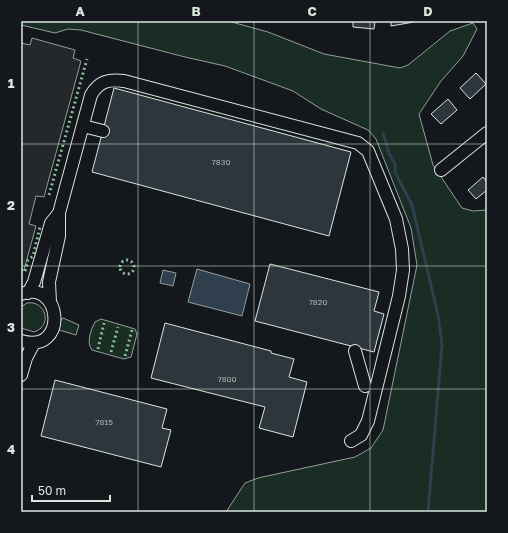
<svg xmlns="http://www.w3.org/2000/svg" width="508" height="533" font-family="'Golos Text',sans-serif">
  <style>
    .green { fill: #1a2d24; stroke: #939e99 }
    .parking { fill: #24282b; stroke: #939e99 }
    .water { fill: #2f3f4d; stroke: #939e99 }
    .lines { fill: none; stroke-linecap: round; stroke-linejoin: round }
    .stream { stroke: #2f3f4d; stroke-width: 3 }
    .building { fill: #2c363c; stroke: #d8e6dc }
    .minor-casing { stroke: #d8e6dc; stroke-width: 14 }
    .minor { stroke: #14181c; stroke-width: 12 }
    .hedge { stroke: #8ac095; stroke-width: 3; stroke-dasharray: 2 3; stroke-linecap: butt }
    .grid { fill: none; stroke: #d8e6dc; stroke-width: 1; stroke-opacity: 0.55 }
    .labels { text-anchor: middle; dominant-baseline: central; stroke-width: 3; stroke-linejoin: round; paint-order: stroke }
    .number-label { font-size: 8px; fill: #adbab4 }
    .neatline { fill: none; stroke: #d8e6dc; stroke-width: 1.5 }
    .grid-label { font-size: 13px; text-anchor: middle; font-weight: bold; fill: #d8e6dc }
  </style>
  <rect width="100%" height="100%" fill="#14181c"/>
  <path class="green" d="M21 21H228L268 32 324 54 400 68 408 65 450 31 473 23 477 29 463 56 441 81 419 114 433 165 462 208 473 211 487 210V512H226L245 483 258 478 355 457 371 448 383 430 417 265 411 228 376 139 368 130 321 109 293 91 225 66 185 57 81 30 68 29 55 33 21 25Z
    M55 227 44 290 36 288Z
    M27 303C46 300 53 326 34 332L21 328V307Z
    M63 318 79 325 76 335 59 330 61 320Z
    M101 319 135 329 137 334 131 357 124 359 92 350C86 343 91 329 95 322Z"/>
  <path class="parking" d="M32 38 75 50 73 58 81 61 44 197 36 196 29 224 36 226 24 270 21 269V43L30 45Z"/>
  <path class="water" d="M197 269 250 284 242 316 188 302Z
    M163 270 176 273 173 286 160 283Z"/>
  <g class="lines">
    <path class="stream" d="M383 133 389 153 395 164V172L412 205 438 315 442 345 428 512"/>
  </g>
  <path class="building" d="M353 21H375L374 29 353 27Z
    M391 21H413L414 22 391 26Z
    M476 73 486 84 470 99 460 88Z
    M114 88 351 152 329 236 92 172Z
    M448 99 457 110 441 124 431 114Z
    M483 177 487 182V190L476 199 468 190Z
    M270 264 379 292 374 311 384 314 374 352 255 321Z
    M165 323 271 351V353L294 359 289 377 307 382 293 437 259 428 265 407 151 378Z
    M55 380 167 409 162 428 171 430 161 467 41 436Z"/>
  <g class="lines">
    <g class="minor-casing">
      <path id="minor" d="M83 126 103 131
        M441 170 487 133
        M28 293 34 282 51 223 59 213
        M21 294C62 278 69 355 21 341
        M50 302 49 282 59 236V213L91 95C99 81 109 79 124 81L358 143 368 151 396 219 402 249 403 270 399 296 368 421 361 435 351 441
        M355 351 365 386
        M21 375 26 358 34 343"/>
    </g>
    <use href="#minor" class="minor"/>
    <path class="hedge" d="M49 195 87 59
      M120 267a7 7 0 1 1 14 0a7 7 0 1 1-14 0Z
      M21 271 25 272 28 260 33 256 40 227
      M98 349 104 323
      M111 352 118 327
      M125 356 132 330"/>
  </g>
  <path class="grid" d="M138 21V512M254 21V512M370 21V512M21 144H487M21 266H487M21 389H487"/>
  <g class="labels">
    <g class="number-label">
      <text x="221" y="162">7830</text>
      <text x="318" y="302">7820</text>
      <text x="227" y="379">7800</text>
      <text x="104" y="422">7815</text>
    </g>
  </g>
  <rect width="508" height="533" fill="none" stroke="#14181c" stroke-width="44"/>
  <path d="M32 495v6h78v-6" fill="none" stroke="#d8e6dc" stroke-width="2"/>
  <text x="38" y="495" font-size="12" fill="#d8e6dc" stroke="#14181c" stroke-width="3" paint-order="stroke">50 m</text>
  <rect x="22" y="22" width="464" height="489" class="neatline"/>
  <g class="grid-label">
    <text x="80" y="16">A</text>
    <text x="196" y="16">B</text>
    <text x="312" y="16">C</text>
    <text x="428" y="16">D</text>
    <text x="11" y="88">1</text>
    <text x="11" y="210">2</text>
    <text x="11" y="332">3</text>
    <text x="11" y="454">4</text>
  </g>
</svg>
